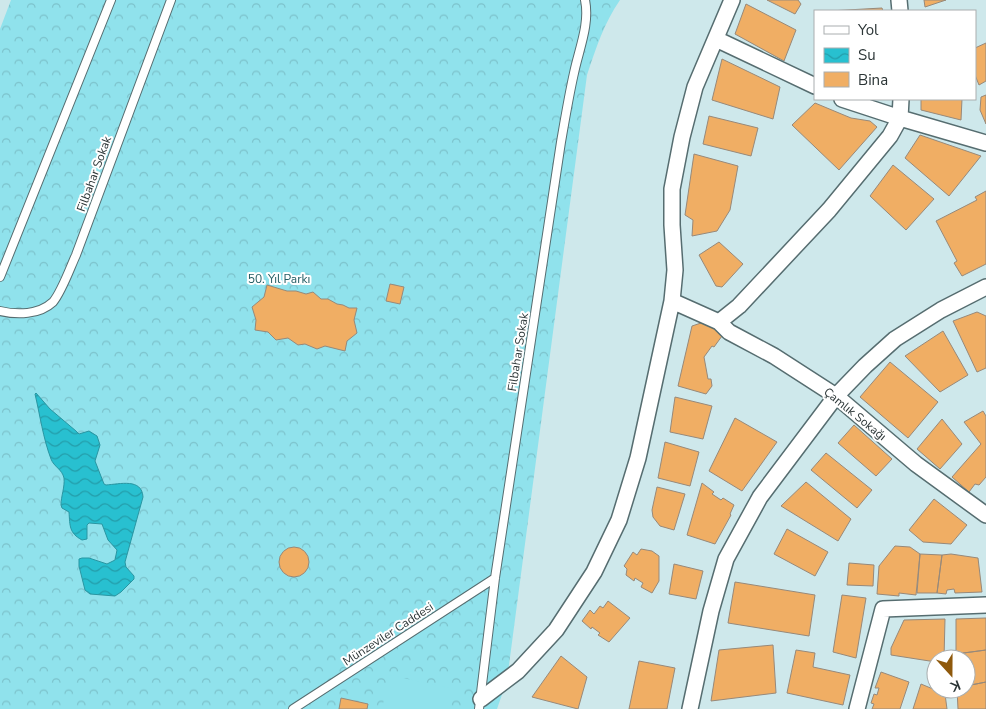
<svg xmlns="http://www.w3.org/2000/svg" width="986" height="709" font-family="'Nunito Sans',sans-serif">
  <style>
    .forest { fill: url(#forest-crowns) }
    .pitch { fill: #90e2ec }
    .water { fill: url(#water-waves); stroke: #2996a2 }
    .building { fill: #f0ae64; stroke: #97897a }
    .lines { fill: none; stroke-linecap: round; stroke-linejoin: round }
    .lane-casing { stroke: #566d70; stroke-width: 10 }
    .street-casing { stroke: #566d70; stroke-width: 18 }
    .lane { stroke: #fff; stroke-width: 8 }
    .street { stroke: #fff; stroke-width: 15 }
    .labels { text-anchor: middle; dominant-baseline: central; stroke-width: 4; stroke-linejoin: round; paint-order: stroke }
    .street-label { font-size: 12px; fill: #2b3536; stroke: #fff }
    .park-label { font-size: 12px; fill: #245d64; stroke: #fff }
  </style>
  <defs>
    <pattern id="forest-crowns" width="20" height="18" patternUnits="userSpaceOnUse" patternTransform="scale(1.25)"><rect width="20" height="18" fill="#90e2ec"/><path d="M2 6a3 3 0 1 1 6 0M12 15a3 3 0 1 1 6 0" fill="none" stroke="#7cc2cb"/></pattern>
    <pattern id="water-waves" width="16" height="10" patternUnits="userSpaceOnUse" patternTransform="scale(1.25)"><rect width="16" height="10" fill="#28c0d0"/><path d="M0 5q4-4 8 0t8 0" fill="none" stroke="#239daa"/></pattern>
  </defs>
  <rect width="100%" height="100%" fill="#cee8eb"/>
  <path class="forest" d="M11 0H620C604 23 596 48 587 75L507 680 497 709H0V29Z"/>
  <path class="pitch" d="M389 675 454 689 450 709H382Z"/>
  <path class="water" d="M36 393 50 409 76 431 79 434 89 431 97 436 100 445 95 461 104 484 106 485C120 484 142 478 143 497L125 562 126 567 134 576V579L121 592 115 596 90 594 85 590 79 566V559L82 558H89L107 564 115 560 117 550 108 540 102 524 89 523 87 525V539L82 540C69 533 70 526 69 512L62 508 61 505C61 496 65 487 64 478 62 469 54 467 51 459 43 438 40 415 35 394Z"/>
  <path class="building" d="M767 0H798L801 4 795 14Z
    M924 0H946L925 7Z
    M746 4 796 30 784 61 735 34Z
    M882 8 883 11H829Z
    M986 43V81L979 85 975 75V48Z
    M722 59 780 87 773 119 712 100Z
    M986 95V124L980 110 981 97Z
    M921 99H962L961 120 921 110Z
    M815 103 851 118 870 121 877 127 839 170 792 125Z
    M709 116 758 128 751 156 703 144Z
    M920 135 981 156 949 196 905 158Z
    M694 154 738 166 730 210 717 231 692 236 693 220 685 215Z
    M893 165 934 199 906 230 870 196Z
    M986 191V264L962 276 954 263 957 261 936 221 977 200 975 197Z
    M719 242 743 264 722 287 716 286 699 255Z
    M390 284 404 287 400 304 386 301Z
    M267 285 287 291H296L306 294 313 292 321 299H328L337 304 343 305 349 308H357L354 320 357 333 347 341 345 351 325 346 317 349 305 344 298 345 288 338 276 340 268 332 255 330 256 320 252 307 264 297Z
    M977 312 986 316V368L977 372 953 321Z
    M707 321 722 336 714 347 712 346 704 357 708 379H711L712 386 706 394 678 386 692 326Z
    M943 331 968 375 940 392 905 356Z
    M890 362 938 402 908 438 860 397Z
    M675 397 712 406 703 439 670 432Z
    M983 411 986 416V477L979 485 975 484 969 492 952 477 981 444 964 422Z
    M735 418 777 442 742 491 709 471Z
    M942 419 962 444 940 469 917 449Z
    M854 425 892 459 876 476 838 443Z
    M665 442 699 452 690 486 658 478Z
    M826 453 872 490 857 508 811 470Z
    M806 482 851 519 838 541 781 506Z
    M702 483 714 492 712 494 721 500 723 498 734 505 730 514 731 515 715 544 687 535Z
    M657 487 685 494 674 530 660 526 653 517 652 510Z
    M934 499 967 525 951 544 923 542 909 530Z
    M787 529 828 552 815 576 774 554Z
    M895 546 910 547 920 554 916 595 899 593V596L877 594 879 566Z
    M279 562a15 15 0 1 1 30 0a15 15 0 1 1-30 0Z
    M641 549 652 551 659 556V581L652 593 641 587 643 583 635 578 634 581 626 575 627 569 624 566 633 552 637 555Z
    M920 554 942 555 937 593H917Z
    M951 554 978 558 982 592 955 593 954 589 947 590 946 594 937 593 942 555Z
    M849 563 874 565 873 586 847 585Z
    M674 564 703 571 696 599 669 594Z
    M735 582 815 595 809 636 728 623Z
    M842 595 866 598 856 658 833 652Z
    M608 601 630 618 609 642 598 635 600 633 592 627 591 629 582 621 590 610 594 614 600 606 603 608Z
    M986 618V650L956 654V619Z
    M945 619 944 659H936V662L891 655V648L904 620Z
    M773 645 776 693 711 701 719 650Z
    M796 650 815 653 813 667 850 675 843 705 787 693Z
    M986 650V682L966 686V659H956V654Z
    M561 656 587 677 578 709 532 697Z
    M639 661 675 668 667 709H629Z
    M881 672 909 682 900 709H872L874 704 871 703 874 694 877 695 879 688H875Z
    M986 682V709H958L957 689H966V686Z
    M921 684 945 694 947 709H913Z
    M341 698 368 704 367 709H339Z"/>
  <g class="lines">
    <g class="lane-casing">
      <path id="lane" d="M0 277 111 0
        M0 311C17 315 39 315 53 302 62 291 70 268 76 255L171 0
        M293 709 495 578
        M479 709 495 578 561 142C565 119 569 95 574 73 579 49 590 24 585 0"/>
    </g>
    <g class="street-casing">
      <path id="street" d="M899 0 900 11
        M716 39 815 86
        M842 99 900 118 986 143
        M672 301 719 322 739 306 829 210 890 136 900 118 901 99
        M719 322 729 332 774 356 836 396 916 464 986 515
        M481 699 518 671 556 630 594 572 619 520 638 458 672 301 675 270 672 225V189L682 137 695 87 732 0
        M690 709 711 611 726 559 760 497 836 396 865 366 895 339 941 310 986 287
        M857 709 883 609 986 605"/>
    </g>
    <use href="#lane" class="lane"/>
    <use href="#street" class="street"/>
  </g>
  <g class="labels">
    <g class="street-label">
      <text transform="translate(94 174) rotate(-70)">Filbahar Sokak</text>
      <text transform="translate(518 352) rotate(-81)">Filbahar Sokak</text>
      <text transform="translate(855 414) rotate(39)">Çamlık Sokağı</text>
      <text transform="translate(388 634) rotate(-33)">Münzeviler Caddesi</text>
    </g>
    <g class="park-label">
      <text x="279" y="279">50. Yıl Parkı</text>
    </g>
  </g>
  <rect x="814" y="10" width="162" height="90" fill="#ffffff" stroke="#aaaeaf"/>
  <rect x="824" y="26" width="25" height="8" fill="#ffffff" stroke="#aaaeaf"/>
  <text x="858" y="35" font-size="15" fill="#2b3536">Yol</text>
  <rect x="824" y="48" width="25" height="15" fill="url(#water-waves)" stroke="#aaaeaf"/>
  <text x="858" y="60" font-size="15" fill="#2b3536">Su</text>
  <rect x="824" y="72" width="25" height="15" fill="#f0ae64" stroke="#aaaeaf"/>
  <text x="858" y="85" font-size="15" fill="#2b3536">Bina</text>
  <g transform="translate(951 674) rotate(159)"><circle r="24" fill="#ffffff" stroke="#aaaeaf"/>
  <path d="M0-4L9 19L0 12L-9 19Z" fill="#8f590c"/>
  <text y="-8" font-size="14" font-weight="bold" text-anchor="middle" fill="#2b3536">K</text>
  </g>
</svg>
